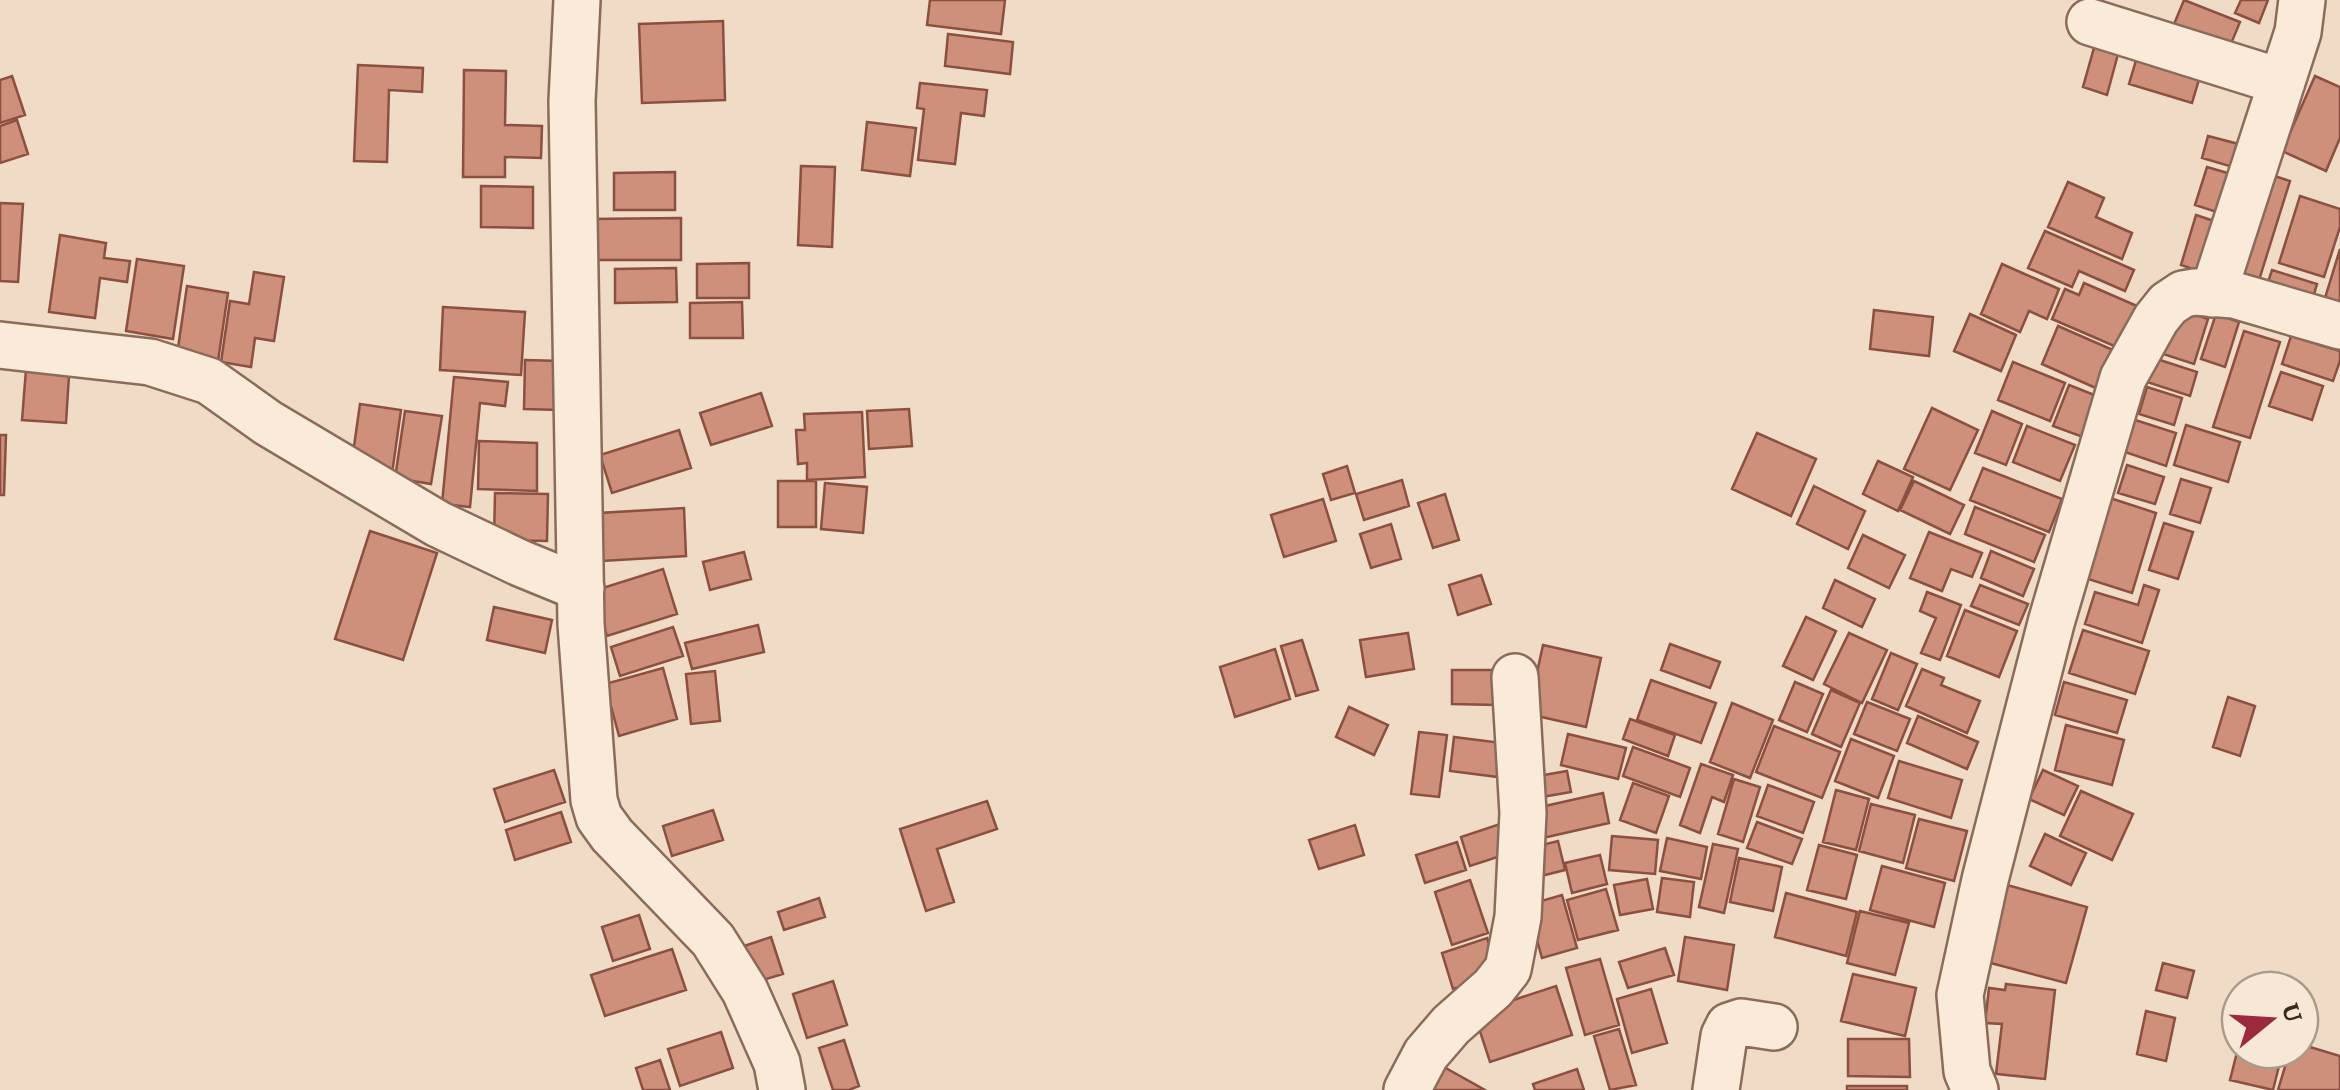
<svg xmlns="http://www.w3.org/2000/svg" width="2340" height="1090" font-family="'Crimson Pro',serif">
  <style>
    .building { fill: #ce8f7b; stroke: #8b5040; stroke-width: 2.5 }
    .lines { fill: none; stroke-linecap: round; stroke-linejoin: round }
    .minor-casing { stroke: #8b6c5b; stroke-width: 50 }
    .minor { stroke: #faead9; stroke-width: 45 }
  </style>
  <rect width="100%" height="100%" fill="#efdbc6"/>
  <path class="building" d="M930 0H1005L1001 34 927 25Z
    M2184 0 2240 22 2228 51 2172 29Z
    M2241 0H2268L2259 23 2235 13Z
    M723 21 725 100 642 103 639 24Z
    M948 34 1013 42 1010 74 945 66Z
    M2097 37 2121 43 2107 95 2083 87Z
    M2140 47 2203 66 2192 103 2129 84Z
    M358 65 423 68 422 92 389 90 387 162 354 161Z
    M464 70 506 71 505 125 542 126 541 158 505 157V177H463Z
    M12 76 25 115 0 123V80Z
    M2315 76 2340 87V138L2326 171 2282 151Z
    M920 83 987 90 984 116 961 113 955 164 918 160 924 109 917 108Z
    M17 120 28 154 0 163V126Z
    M867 122 916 128 910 176 862 170Z
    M2208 136 2250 147 2243 170 2202 158Z
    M801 166 835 167 832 247 798 245Z
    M2207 167 2245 178 2232 217 2195 205Z
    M2256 170 2290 181 2255 293 2221 283Z
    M675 172V210H614V173Z
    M2068 182 2104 198 2096 217 2132 233 2122 259 2048 227Z
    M481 186 533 187V228L481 227Z
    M2300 196 2340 209V227L2324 277 2279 263Z
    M0 203 23 204 18 282 0 281Z
    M2196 215 2229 226 2214 276 2181 265Z
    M681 218V260H589V219Z
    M2045 231 2134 270 2125 291 2079 271 2072 287 2028 268Z
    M60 235 106 243 104 258 130 261 127 282 100 278 95 318 49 312Z
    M2340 249V314L2322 308Z
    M137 259 184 266 173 339 126 331Z
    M749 263V298H697V264Z
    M2002 264 2059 289 2047 319 2029 311 2020 332 1981 314Z
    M676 268 677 302 615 303V269Z
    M2272 270 2317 284 2309 311 2263 297Z
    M254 272 284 277 274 341 255 338 251 367 221 362 230 301 249 304Z
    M2084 283 2137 306 2119 348 2052 319 2065 289 2079 295Z
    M187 286 228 293 218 361 177 355Z
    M742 302 743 338H690V303Z
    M443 307 525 312 521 375 440 370Z
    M2177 308 2208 319 2194 364 2163 354Z
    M1874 310 1933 317 1929 356 1870 349Z
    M1970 314 2016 335 2001 371 1954 351Z
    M2216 314 2239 322 2225 367 2201 359Z
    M2058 326 2115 351 2098 389 2042 364Z
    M2244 331 2280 342 2250 438 2213 427Z
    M2291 336 2340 351V361L2333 381 2282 364Z
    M27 357 70 360 66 423 22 420Z
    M2154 358 2197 372 2190 396 2147 382Z
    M525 360 562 361 560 410 524 409Z
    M2013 362 2065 383 2050 421 1998 400Z
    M2281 372 2323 386 2312 420 2269 406Z
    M454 377 508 382 505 406 480 403 470 507 442 504Z
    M2069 385 2107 400 2091 440 2053 426Z
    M2147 387 2182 398 2174 425 2139 414Z
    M761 393 772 426 711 445 700 413Z
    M360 404 401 410 392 474 351 467Z
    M1932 408 1978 430 1950 490 1904 469Z
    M909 409 912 446 869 449 867 411Z
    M405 411 442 416 431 484 395 478Z
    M1992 411 2022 424 2006 465 1975 453Z
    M862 412 865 477 807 480V463L798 464 796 430H805L804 414Z
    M2132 419 2176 433 2166 466 2122 451Z
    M2186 425 2240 442 2228 482 2174 465Z
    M2027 426 2075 445 2060 481 2013 462Z
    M679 430 691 468 612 493 600 455Z
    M1757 433 1816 459 1791 516 1732 489Z
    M0 435H6L4 495H0Z
    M479 441 537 443V491L478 489Z
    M1878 461 1913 477 1898 511 1863 494Z
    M2127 465 2164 477 2155 504 2118 493Z
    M1347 466 1355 493 1331 500 1323 474Z
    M1983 468 2062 499 2049 532 1970 500Z
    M2181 479 2211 488 2200 523 2170 514Z
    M1402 480 1409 506 1364 520 1356 494Z
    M778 481H816V527H778Z
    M1914 481 1964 505 1950 534 1900 510Z
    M825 483 867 487 863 533 821 529Z
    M1814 486 1865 511 1848 549 1797 524Z
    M495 493 548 494 547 541 494 540Z
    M1445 494 1459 540 1433 548 1418 503Z
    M2110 498 2156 513 2132 593 2085 578Z
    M1323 499 1336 541 1284 557 1271 515Z
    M1975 507 2045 535 2034 562 1965 534Z
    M684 508 686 556 602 561 599 513Z
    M2164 523 2193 532 2178 579 2149 570Z
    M1391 524 1401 559 1371 568 1360 534Z
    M370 531 437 553 403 660 335 639Z
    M1929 532 1982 553 1972 577 1951 569 1942 591 1910 578Z
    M1863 535 1905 555 1889 588 1848 568Z
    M1991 551 2034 569 2023 596 1981 578Z
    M744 552 751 579 710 590 703 562Z
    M663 569 677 614 607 636 593 591Z
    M1481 575 1491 604 1458 615 1449 585Z
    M1835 580 1875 599 1862 627 1823 608Z
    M1980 585 2028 604 2019 625 1971 606Z
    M2144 585 2159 590 2142 643 2085 624 2095 592 2138 605Z
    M1927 592 1961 605 1940 660 1921 653 1936 618 1920 611Z
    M494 607 552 620 545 653 487 640Z
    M1965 610 2017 631 1999 677 1947 656Z
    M1806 617 1836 631 1813 680 1783 666Z
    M758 625 764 652 692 669 685 643Z
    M673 627 683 656 620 676 611 647Z
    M2083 630 2149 651 2135 694 2069 673Z
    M1408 633 1414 669 1366 677 1360 640Z
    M1849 633 1887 650 1862 703 1824 684Z
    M1302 640 1318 690 1296 696 1281 646Z
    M1670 644 1720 662 1710 688 1661 670Z
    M1543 645 1601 658 1586 727 1528 714Z
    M1275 649 1290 699 1235 717 1220 667Z
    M1891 653 1917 664 1898 710 1872 699Z
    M663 668 677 719 619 736 605 684Z
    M1922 669 1944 678 1941 685 1980 701 1967 733 1906 706Z
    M1452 670H1496V705L1452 704Z
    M715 671 720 721 691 724 686 674Z
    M1651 680 1716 703 1701 743 1637 720Z
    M1795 682 1823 694 1807 732 1779 720Z
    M2064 682 2127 700 2117 733 2055 715Z
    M1831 690 1860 703 1841 747 1812 734Z
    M2228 697 2255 706 2240 756 2213 747Z
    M1867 702 1910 719 1897 751 1854 734Z
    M1732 703 1773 720 1750 778 1710 762Z
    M1349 707 1388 725 1374 755 1336 737Z
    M1918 716 1978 742 1967 769 1907 743Z
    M1630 719 1675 735 1668 756 1623 739Z
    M2066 725 2124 740 2112 785 2055 770Z
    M1774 726 1840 752 1822 798 1756 772Z
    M1419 732 1447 735 1439 797 1411 794Z
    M1568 734 1626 748 1618 779 1561 765Z
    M1454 737 1502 743 1498 777 1450 771Z
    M1851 739 1894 756 1878 798 1835 781Z
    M1633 747 1690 768 1680 797 1623 776Z
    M1899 761 1962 780 1951 818 1888 798Z
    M1701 764 1733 775 1724 802 1712 797 1700 833 1680 825Z
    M554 770 565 802 505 822 494 789Z
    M2043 770 2078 786 2064 815 2029 799Z
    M1567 771 1571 792 1542 797 1538 776Z
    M1734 779 1760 787 1743 842 1718 834Z
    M1633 783 1669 796 1656 833 1620 820Z
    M1768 785 1814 802 1803 833 1757 816Z
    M1836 790 1869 799 1856 850 1823 842Z
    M2081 791 2133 814 2112 860 2060 836Z
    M1603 793 1609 823 1534 840 1527 810Z
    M987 801 997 829 937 849 954 902 926 911 900 829Z
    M1871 804 1915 815 1903 863 1859 851Z
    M713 810 723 840 672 856 663 826Z
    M561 812 571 842 515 860 506 830Z
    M1919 819 1967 831 1954 881 1906 868Z
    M1757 822 1802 839 1792 864 1747 848Z
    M1500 824 1510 853 1470 866 1461 837Z
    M1355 825 1364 855 1319 869 1309 840Z
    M2045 834 2086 853 2071 885 2030 866Z
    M1612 836 1658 840 1655 874 1609 870Z
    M1667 838 1707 847 1701 879 1660 871Z
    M1558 841 1565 870 1529 879 1522 850Z
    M1457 842 1466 870 1425 883 1416 855Z
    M1713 844 1738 849 1724 913 1699 907Z
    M1819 845 1857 855 1846 899 1807 890Z
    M1600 855 1607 884 1572 893 1565 863Z
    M1739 858 1782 867 1773 911 1730 902Z
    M1882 866 1945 883 1934 927 1870 910Z
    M1662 878 1694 882 1690 917 1657 912Z
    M1647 879 1653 909 1620 915 1614 885Z
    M1470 880 1488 933 1452 945 1435 892Z
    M2007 885 2087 907 2066 983 1987 962Z
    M1606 889 1618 930 1578 940 1567 900Z
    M1786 893 1857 912 1846 956 1775 937Z
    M1562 895 1577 948 1542 958 1527 905Z
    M819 898 825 917 784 930 778 912Z
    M1860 911 1909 923 1895 975 1847 963Z
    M639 915 650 949 613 961 602 927Z
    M771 937 783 974 753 983 741 947Z
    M1685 937 1734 945 1727 990 1678 981Z
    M1487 938 1499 974 1453 989 1442 953Z
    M1665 948 1674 975 1628 988 1619 962Z
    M672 949 686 990 605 1016 591 975Z
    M1600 959 1619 1025 1585 1035 1566 968Z
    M2163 963 2194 971 2187 998 2156 990Z
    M1853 974 1916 988 1905 1036 1841 1021Z
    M833 981 847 1025 807 1038 793 994Z
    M2006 984 2055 990 2045 1079 1996 1074 2002 1024 1985 1023 1989 988 2005 990Z
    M1556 986 1572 1035 1490 1062 1474 1013Z
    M1651 989 1667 1043 1632 1053 1617 999Z
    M2146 1011 2175 1018 2166 1061 2137 1054Z
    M1619 1029 1636 1085 1610 1090 1594 1036Z
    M721 1032 733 1068 680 1086 668 1049Z
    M1848 1039H1909L1910 1077 1848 1076Z
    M844 1040 859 1086 849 1090H833L819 1048Z
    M2240 1040V1050H2283L2273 1090 2230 1080Z
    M2300 1044 2340 1056V1090H2278L2290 1050H2300Z
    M660 1060 670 1090H643L636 1068Z
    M1435 1062 1485 1090H1428Z
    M1577 1069 1584 1090H1535L1533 1084Z
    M1847 1086H1907V1090H1847Z"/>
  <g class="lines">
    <g class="minor-casing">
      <path id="minor" d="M577 0 572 101 581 624 594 800 599 817 612 835 713 940 745 991 777 1063 782 1090
        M2090 22 2282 82
        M2213 294 2298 32 2302 0
        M0 345 150 362 209 381 268 423 438 524 520 563 581 588
        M1407 1090 1426 1054 1451 1025 1493 988 1508 969 1518 917 1523 813 1515 677
        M1716 1090 1724 1036 1729 1026 1741 1022 1774 1027
        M1975 1090 1967 1071 1960 995 1985 880 2051 623 2123 378 2156 319 2168 304 2183 294 2195 292 2234 295 2340 326"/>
    </g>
    <use href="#minor" class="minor"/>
  </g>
  <g transform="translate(2270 1020) rotate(72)"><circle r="48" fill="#f6e7d6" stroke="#ab9b8d" stroke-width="2.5"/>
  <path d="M0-8L18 38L0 25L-18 38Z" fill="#9b2a3f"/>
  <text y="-15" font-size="28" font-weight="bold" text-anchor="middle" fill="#3b281f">U</text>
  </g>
</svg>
